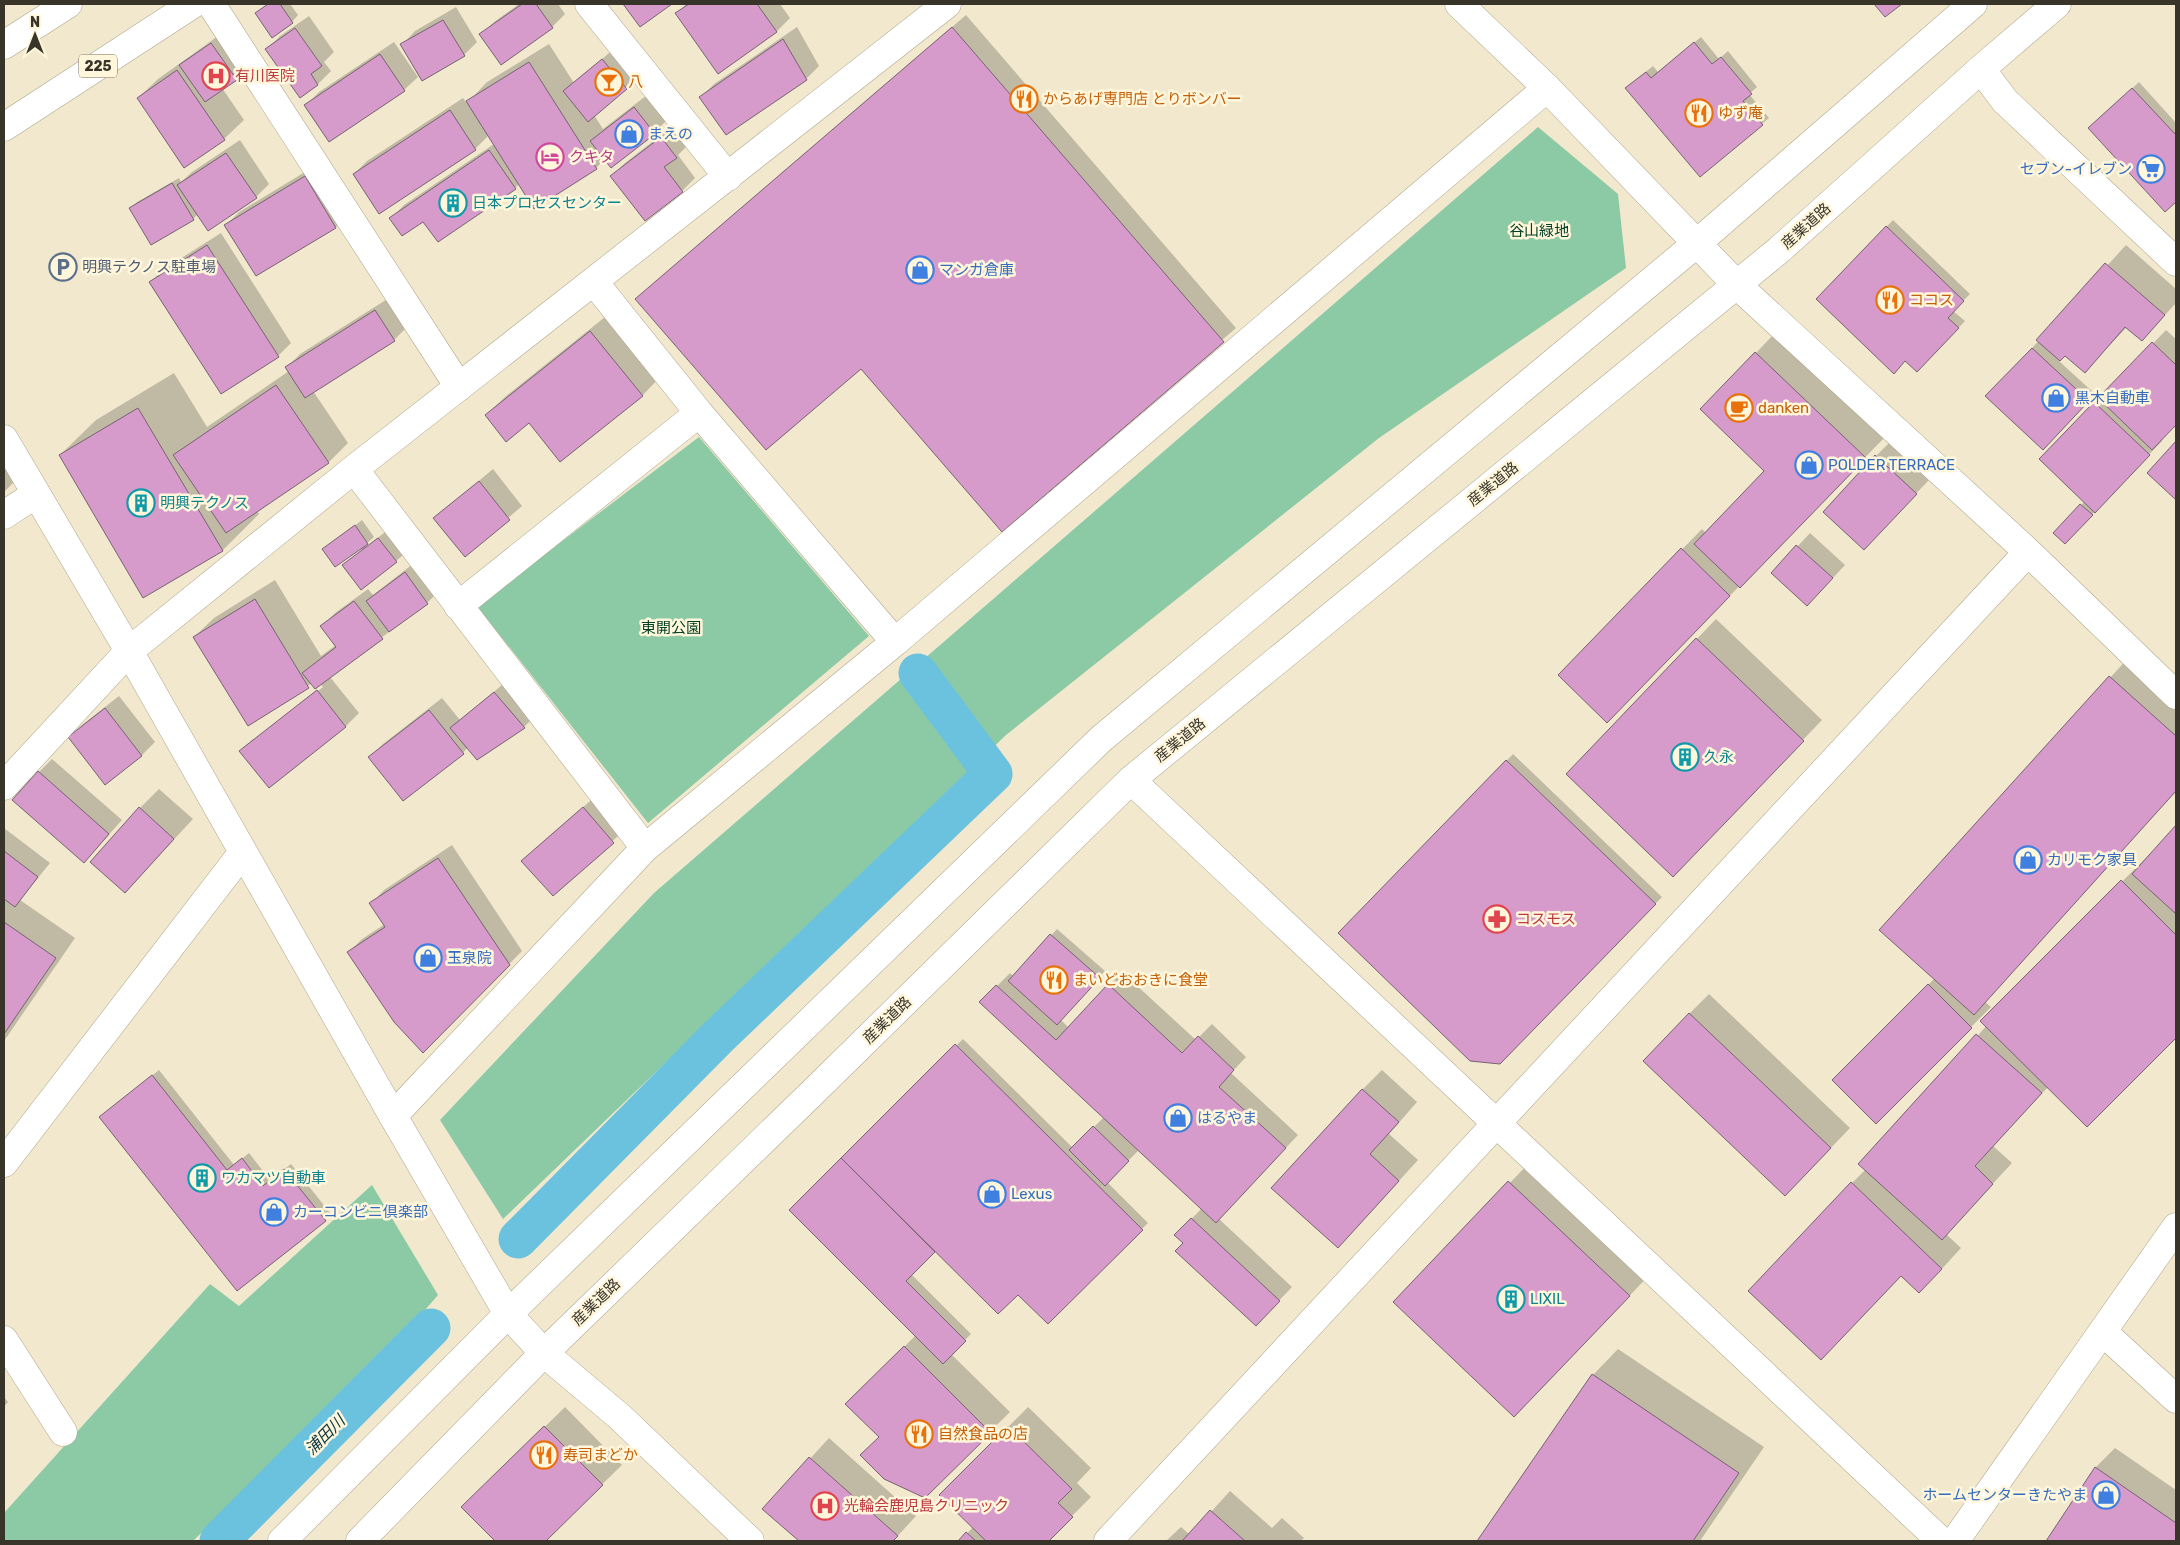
<svg xmlns="http://www.w3.org/2000/svg" width="2180" height="1545" font-family="Rubik,'Noto Sans JP',sans-serif">
  <style>
    .green { fill: #8ccaa6 }
    .shadow { fill: #0003 }
    .lines { fill: none; stroke-linecap: round; stroke-linejoin: round }
    .canal { stroke: #6ac2de; stroke-width: 39 }
    .building { fill: #d69bcb; stroke: #776273 }
    .minor-casing { stroke: #ada58c; stroke-width: 29 }
    .tertiary-casing { stroke: #ada58c; stroke-width: 29 }
    .secondary-casing { stroke: #ada58c; stroke-width: 29 }
    .trunk-casing { stroke: #ada58c; stroke-width: 29 }
    .minor { stroke: #fff; stroke-width: 28 }
    .tertiary { stroke: #fff; stroke-width: 28 }
    .secondary { stroke: #fff; stroke-width: 28 }
    .trunk { stroke: #fff; stroke-width: 28 }
    .labels { text-anchor: middle; dominant-baseline: central; stroke-width: 5; stroke-linejoin: round; paint-order: stroke }
    .shield { fill: #fff6db; stroke: #746e5f; stroke-width: 1 }
    .shield-label { font-size: 14px; font-weight: bold; fill: #38342a }
    .health-label { font-size: 15px; fill: #be3a42; stroke: #fff6db; text-anchor: start }
    .food-label { font-size: 15px; fill: #c56008; stroke: #fff6db; text-anchor: start }
    .shop-label { font-size: 15px; fill: #366cbe; stroke: #fff6db; text-anchor: start }
    .hotel-label { font-size: 15px; fill: #b23c85; stroke: #fff6db; text-anchor: start }
    .culture-label { font-size: 15px; fill: #0d838f; stroke: #fff6db; text-anchor: start }
    .street-label { font-size: 15px; fill: #38342a; stroke: #fff6db }
    .park-label { font-size: 15px; fill: #034026; stroke: #fff6db }
    .service-label { font-size: 15px; fill: #4e5e75; stroke: #fff6db; text-anchor: start }
    .water-label { font-size: 16px; font-style: italic; fill: #0e3743; stroke: #fff6db }
  </style>
  <rect width="100%" height="100%" fill="#f1e8ce"/>
  <path class="green" d="M1538 127 1618 194 1626 268 1379 438 1006 735 503 1219 440 1120 654 893Z
    M699 437 869 636 648 823 477 606Z
    M372 1185 438 1295 406 1332 193 1541H4V1513L210 1284 239 1306Z"/>
  <path class="shadow" d="M268 4H290L298 15 292 22 256 14Z
    M519 4H558L565 14 552 27 481 35 494 22Z
    M686 4H780L790 18 777 31 718 72 677 14Z
    M456 7 477 42 464 55 402 45 415 31Z
    M966 15 1236 328 1002 530 861 367 636 299Z
    M309 16 334 52 324 62 331 71 318 84 300 96 267 49 280 36Z
    M797 27 819 66 806 79 701 97 714 84Z
    M225 31 249 66 236 79 222 88 244 120 224 139 138 98 158 79Z
    M1701 37 1719 59 1728 51 1757 87 1749 94 1769 118 1700 176 1633 82 1653 66 1658 72Z
    M394 42 418 77 404 90 306 105 319 92Z
    M549 44 574 83 616 47 640 76 594 115 603 129 647 95 667 120 654 133 605 159 596 168 519 184 515 188 424 220 391 218 404 205 494 144 489 135 475 149 380 212 354 174 367 161 463 98 467 103 487 82Z
    M2139 82 2176 123V200L2165 210 2096 122Z
    M674 125 689 144 678 155 695 178 682 191 646 220 612 176 625 163Z
    M240 140 269 184 256 197 198 214 193 219 131 208 137 202 179 178 181 182 192 172Z
    M318 164 349 213 336 227 256 275 226 225 239 212Z
    M1893 220 1970 294 1953 311 1965 321 1917 371 1906 360 1818 299Z
    M221 233 291 343 278 356 151 282 164 269Z
    M2126 245 2176 289V303L2142 340 2127 327 2085 371 2066 354 2059 361 2095 394 2043 449 2032 348Z
    M389 298 407 327 394 340 313 391 348 443 329 462 257 511 259 514 223 550 144 596 60 455 96 420 174 373 207 427 289 371 287 367 300 354Z
    M610 313 661 376 642 396 530 421 486 415 506 396Z
    M2166 330 2176 339V424L2161 440 2162 441 2065 543 2055 533 2085 501 2041 459Z
    M1775 333 1884 438 1627 701 1559 675 1702 529 1706 533 1766 471 1756 353Z
    M1889 443 1929 480 1876 535V456Z
    M2176 443V499L2148 473Z
    M4 464 14 482 4 492Z
    M493 469 522 506 465 555 435 518Z
    M362 520 374 537 365 545 366 547 385 532 403 555 396 561 343 565 362 550 360 548 324 549Z
    M1810 533 1845 565 1820 592 1773 573Z
    M418 560 440 590 427 603 330 677 359 713 346 726 269 786 240 751 253 739V742L323 687 321 685 316 689 312 683 248 724 194 637 214 618 275 580 321 656 336 645 322 626 335 613 368 589 373 595Z
    M1716 619 1822 720 1693 855 1567 774Z
    M2129 657 2176 699V791L1985 1002 1991 1007 1876 1123 1833 1080 1935 978 1881 930Z
    M508 680 537 714 524 727 468 747 463 753 370 757 383 744 442 698 460 720Z
    M119 696 155 742 142 755 105 783 69 738 82 725Z
    M1513 754 1662 897 1499 1063 1339 933Z
    M52 759 122 820 97 848 39 772Z
    M159 789 193 819 125 892 140 808Z
    M597 795 626 829 553 894 536 848Z
    M2176 827V1037L2087 1126 2048 1087 1993 1146 2012 1163 1946 1234 1961 1248 1939 1272 1852 1183 1866 1169 1986 1026 1981 1021 2148 856 2149 857Z
    M4 828 50 863 20 900 75 938 4 1041Z
    M452 845 522 951 423 1051 349 952 362 939 385 924 371 904 384 890Z
    M1057 929 1105 971 1061 1020 1069 1028 1122 972 1196 1040 1212 1024 1246 1057 1231 1073 1298 1135 1219 1219 1292 1287 1269 1311 1185 1243 1176 1235 1202 1208 1139 1150 1107 1182 1148 1223 1048 1322 1018 1293 935 1250 911 1274 971 1334 951 1354 1010 1412 925 1496 880 1437 847 1404 916 1335 791 1210 963 1039 1073 1148 1104 1117 997 986 1010 973 1014 977Z
    M1709 994 1850 1128 1805 1175 1689 1014Z
    M159 1070 234 1165 249 1153 270 1180 291 1164 331 1214 325 1220 101 1117Z
    M1382 1070 1417 1102 1389 1134 1418 1160 1357 1227 1362 1090Z
    M1535 1157 1654 1270 1540 1390 1395 1302Z
    M1618 1349 1764 1447 1700 1541H1479L1593 1375Z
    M4 1397 8 1402 4 1407Z
    M565 1407 622 1465 544 1541H496L463 1507Z
    M1028 1407 1091 1468 1077 1483 1091 1497 1047 1541H960L973 1527 941 1495Z
    M829 1438 916 1516 893 1541H801L764 1509Z
    M2115 1448 2176 1490V1541H2048L2096 1467Z
    M1230 1491 1272 1528 1282 1518 1304 1538 1301 1541H1166L1181 1527 1190 1535Z"/>
  <g class="lines">
    <path class="canal" d="M518 1239 717 1038 993 774 918 673
      M219 1541 431 1328"/>
  </g>
  <path class="building" d="M268 4H280L293 23 272 38 255 13Z
    M522 4H536L553 28 501 65 479 34Z
    M623 4H672L640 27Z
    M689 4H757L777 32 718 74 675 13Z
    M1874 4H1902L1885 17Z
    M443 20 465 56 422 81 400 44Z
    M952 27 1224 342 1002 532 861 369 766 450 635 299Z
    M295 28 322 66 311 74 318 85 300 98 265 49Z
    M783 39 807 80 726 135 699 97Z
    M1694 42 1712 64 1721 57 1752 94 1743 101 1763 125 1700 177 1625 88 1646 72 1651 78Z
    M211 43 237 80 205 102 179 65Z
    M380 54 405 91 329 142 304 105Z
    M602 59 627 89 588 122 563 91Z
    M529 62 597 169 534 209 466 101Z
    M177 70 225 140 184 168 137 98Z
    M2132 88 2176 135V202L2165 212 2088 128Z
    M634 107 655 134 611 168 590 141Z
    M450 110 476 150 379 214 353 174Z
    M661 137 677 158 664 167 683 192 645 221 610 176Z
    M489 150 516 189 438 242 423 222 402 236 389 218Z
    M226 153 257 198 208 231 177 185Z
    M305 176 336 228 256 276 224 225Z
    M172 183 194 220 151 245 129 208Z
    M1886 226 1964 301 1948 318 1959 328 1917 372 1905 361 1894 374 1816 299Z
    M207 245 279 357 221 394 149 282Z
    M2105 263 2165 315 2142 341 2125 327 2085 373 2065 356 2060 361 2036 340Z
    M375 310 395 341 305 398 285 367Z
    M590 331 643 396 560 462 529 423 506 442 485 415Z
    M2152 342 2176 365V425L2152 450 2098 398Z
    M2032 348 2089 401 2043 450 1985 396Z
    M1755 352 1866 458 1740 588 1694 544 1764 471 1700 409Z
    M276 385 329 463 226 533 173 455Z
    M2094 402 2150 455 2095 513 2039 459Z
    M138 408 223 551 143 598 59 455Z
    M2176 441V500L2147 473Z
    M1875 455 1917 494 1864 550 1823 512Z
    M479 481 510 520 465 557 433 518Z
    M2080 504 2093 515 2065 544 2053 533Z
    M355 525 368 544 335 567 322 549Z
    M378 538 397 562 361 590 342 565Z
    M1796 545 1833 578 1807 606 1771 573Z
    M1681 548 1730 596 1607 723 1558 675Z
    M405 572 428 604 389 632 366 601Z
    M255 599 309 688 248 726 193 637Z
    M354 601 383 639 315 689 302 673 336 647 320 626Z
    M1696 638 1804 741 1673 877 1566 774Z
    M2109 676 2176 736V791L1974 1015 1879 930Z
    M317 690 346 727 269 788 239 751Z
    M494 692 525 728 477 760 450 728Z
    M105 708 142 756 105 785 68 737Z
    M429 710 464 754 403 801 368 757Z
    M1506 760 1656 904 1500 1064 1470 1061 1338 933Z
    M38 771 109 834 84 863 12 800Z
    M139 807 174 839 125 893 90 862Z
    M583 807 614 843 553 896 521 861Z
    M2176 825V914L2132 874Z
    M4 851 38 877 15 907 4 899Z
    M438 858 510 965 423 1053 394 1022 347 952 385 927 369 903Z
    M2121 880 2176 935V1038L2087 1127 1980 1021Z
    M4 922 56 958 4 1034Z
    M1050 934 1100 978 1057 1025 1008 981Z
    M1108 984 1182 1053 1198 1036 1234 1070 1219 1087 1286 1148 1216 1223 979 1002 996 985 1056 1040Z
    M1928 984 1972 1028 1876 1124 1832 1080Z
    M1689 1013 1831 1148 1785 1196 1643 1061Z
    M1976 1034 2042 1093 1975 1166 1993 1184 1942 1240 1858 1164Z
    M955 1044 1143 1230 1048 1324 1018 1295 998 1314 841 1158Z
    M152 1075 227 1170 242 1158 263 1186 284 1169 326 1221 237 1291 99 1117Z
    M1362 1089 1399 1122 1370 1154 1399 1181 1338 1248 1271 1188Z
    M1093 1126 1129 1161 1105 1186 1069 1150Z
    M841 1158 935 1252 906 1281 966 1341 943 1364 789 1210Z
    M1508 1181 1630 1296 1514 1417 1393 1302Z
    M1851 1182 1942 1269 1919 1293 1901 1276 1821 1360 1748 1291Z
    M1191 1218 1280 1301 1256 1326 1175 1251 1183 1243 1174 1235Z
    M904 1346 991 1433 925 1498 884 1479 860 1455 879 1437 845 1404Z
    M1592 1374 1739 1473 1693 1541H1477Z
    M544 1426 603 1485 546 1541H495L461 1507Z
    M1008 1426 1072 1489 1058 1503 1073 1517 1049 1541H986L939 1495Z
    M809 1457 898 1536 893 1541H799L762 1509Z
    M2095 1467 2176 1523V1541H2046Z
    M1210 1510 1245 1541H1182Z
    M966 1532 976 1541H958Z"/>
  <g class="lines">
    <g class="minor-casing">
      <path id="minor" d="M211 4 459 387
        M589 4 728 177
        M1981 69 2005 101 2176 262
        M594 282 699 413 895 642 1547 88
        M354 469 645 848 895 642
        M4 515 36 494
        M458 606 699 413
        M1131 780 1941 1541
        M4 786 129 651 354 469 947 4
        M393 1116 645 848
        M2103 1332 2176 1399
        M4 1340 63 1432"/>
    </g>
    <g class="tertiary-casing">
      <path id="tertiary" d="M1459 4 1547 88 1737 285 2028 552 2176 695
        M4 439 129 651 393 1116 508 1314 544 1353 620 1417 750 1541
        M4 1163 243 852
        M1108 1541 2028 552
        M1955 1541 2176 1227"/>
    </g>
    <g class="secondary-casing">
      <path id="secondary" d="M282 1541 508 1314 1101 739 1696 244 1973 4
        M360 1541 544 1353 810 1095 1131 780 1779 250 1981 69 2057 4"/>
    </g>
    <g class="trunk-casing">
      <path id="trunk" d="M4 45 68 4
        M4 127 193 4"/>
    </g>
    <use href="#minor" class="minor"/>
    <use href="#tertiary" class="tertiary"/>
    <use href="#secondary" class="secondary"/>
    <use href="#trunk" class="trunk"/>
  </g>
  <defs>
    <g id="hospital-ring" transform="scale(1.4375)"><circle r="9.5" fill="#fff6db" stroke="#e0444e" stroke-width="1.5"/><path d="M-5-5h3v3.5h4V-5h3V5h-3V1.5h-4V5h-3Z" fill="#e0444e"/></g>
    <g id="bar-ring" transform="scale(1.4375)"><circle r="9.5" fill="#fff6db" stroke="#e8710a" stroke-width="1.5"/><path d="M-6-5H6L.8 .8V4.5H3.5V6h-7V4.5H-.8V.8Z" fill="#e8710a"/></g>
    <g id="restaurant-ring" transform="scale(1.4375)"><circle r="9.5" fill="#fff6db" stroke="#e8710a" stroke-width="1.5"/><path d="M-5-6h1v4h1v-4h1v4h1v-4h1v5L-1.5 .5V6h-2V.5L-5-1ZM5-6V6H3V1.5H1.5Q1.5-4 5-6Z" fill="#e8710a"/></g>
    <g id="shop-ring" transform="scale(1.4375)"><circle r="9.5" fill="#fff6db" stroke="#3f7fe0" stroke-width="1.5"/><path d="M-5-2.5h2.3a2.7 3.5 0 0 1 5.4 0H5L5.5 6h-11ZM-1.5-2.5h3a1.5 2.3 0 0 0-3 0Z" fill="#3f7fe0"/></g>
    <g id="hotel-ring" transform="scale(1.4375)"><circle r="9.5" fill="#fff6db" stroke="#d1479c" stroke-width="1.5"/><path d="M-6-4.5h1.5V1H6V5H4.5V3h-9V5H-6ZM-4 0a1.8 1.8 0 1 1 3.6 0ZM.5 0V-2.5h3Q6-2.5 6 0Z" fill="#d1479c"/></g>
    <g id="supermarket-ring" transform="scale(1.4375)"><circle r="9.5" fill="#fff6db" stroke="#3f7fe0" stroke-width="1.5"/><path d="M-6-5.5h2.5l.6 2H6L4.5 2H-2.5L-4.4-4H-6ZM-1.5 3.2a1.3 1.3 0 1 0 .1 0ZM3 3.2a1.3 1.3 0 1 0 .1 0Z" fill="#3f7fe0"/></g>
    <g id="building-ring" transform="scale(1.4375)"><circle r="9.5" fill="#fff6db" stroke="#0f9aa8" stroke-width="1.5"/><path d="M-4-6H4V6H1V3H-1V6H-4ZM-2.5-4.3h1.7v1.8h-1.7ZM.8-4.3h1.7v1.8H.8ZM-2.5-1h1.7V.8h-1.7ZM.8-1h1.7V.8H.8Z" fill="#0f9aa8"/></g>
    <g id="parking-ring" transform="scale(1.4375)"><circle r="9.5" fill="#fff6db" stroke="#5c6f8a" stroke-width="1.5"/><path d="M-3.5-5.5H1a3.5 3.5 0 0 1 0 7H-1V5.5H-3.5ZM-1-3.4V-.6H.8a1.4 1.4 0 0 0 0-2.8Z" fill="#5c6f8a"/></g>
    <g id="cafe-ring" transform="scale(1.4375)"><circle r="9.5" fill="#fff6db" stroke="#e8710a" stroke-width="1.5"/><path d="M-5.5-4.5H6V0H3Q3 3.5 0 3.5H-2.5Q-5.5 3.5-5.5 0ZM3-3.2v2h1.7v-2ZM-6 4.5H4V6H-6Z" fill="#e8710a"/></g>
    <g id="pharmacy-ring" transform="scale(1.4375)"><circle r="9.5" fill="#fff6db" stroke="#e0444e" stroke-width="1.5"/><path d="M-2-6h4v4h4v4h-4v4h-4v-4h-4v-4h4Z" fill="#e0444e"/></g>
  </defs>
  <g fill-rule="evenodd">
    <use href="#hospital-ring" x="216" y="76"/>
    <use href="#bar-ring" x="609" y="82"/>
    <use href="#restaurant-ring" x="1024" y="99"/>
    <use href="#restaurant-ring" x="1699" y="113"/>
    <use href="#shop-ring" x="629" y="134"/>
    <use href="#hotel-ring" x="550" y="157"/>
    <use href="#supermarket-ring" x="2151" y="169"/>
    <use href="#building-ring" x="453" y="203"/>
    <use href="#parking-ring" x="63" y="267"/>
    <use href="#shop-ring" x="920" y="270"/>
    <use href="#restaurant-ring" x="1890" y="300"/>
    <use href="#shop-ring" x="2056" y="398"/>
    <use href="#cafe-ring" x="1739" y="408"/>
    <use href="#shop-ring" x="1809" y="465"/>
    <use href="#building-ring" x="141" y="503"/>
    <use href="#building-ring" x="1685" y="757"/>
    <use href="#shop-ring" x="2028" y="860"/>
    <use href="#pharmacy-ring" x="1497" y="919"/>
    <use href="#shop-ring" x="428" y="958"/>
    <use href="#restaurant-ring" x="1054" y="980"/>
    <use href="#shop-ring" x="1178" y="1118"/>
    <use href="#building-ring" x="202" y="1178"/>
    <use href="#shop-ring" x="992" y="1194"/>
    <use href="#shop-ring" x="274" y="1212"/>
    <use href="#building-ring" x="1511" y="1299"/>
    <use href="#restaurant-ring" x="919" y="1434"/>
    <use href="#restaurant-ring" x="544" y="1455"/>
    <use href="#shop-ring" x="2106" y="1495"/>
    <use href="#hospital-ring" x="825" y="1506"/>
  </g>
  <g class="labels">
    <rect class="shield" x="79" y="54.5" width="38" height="23" rx="4"/>
    <g class="shield-label">
      <text x="98" y="66">225</text>
    </g>
    <g class="health-label">
      <text x="235" y="76">有川医院</text>
      <text x="1516" y="919">コスモス</text>
      <text x="844" y="1506">光輪会鹿児島クリニック</text>
    </g>
    <g class="food-label">
      <text x="628" y="82">八</text>
      <text x="1043" y="99">からあげ専門店 とりボンバー</text>
      <text x="1718" y="113">ゆず庵</text>
      <text x="1909" y="300">ココス</text>
      <text x="1758" y="408">danken</text>
      <text x="1073" y="980">まいどおおきに食堂</text>
      <text x="938" y="1434">自然食品の店</text>
      <text x="563" y="1455">寿司まどか</text>
    </g>
    <g class="shop-label">
      <text x="648" y="134">まえの</text>
      <text x="2132" y="169" text-anchor="end">セブン-イレブン</text>
      <text x="939" y="270">マンガ倉庫</text>
      <text x="2075" y="398">黒木自動車</text>
      <text x="1828" y="465">POLDER TERRACE</text>
      <text x="2047" y="860">カリモク家具</text>
      <text x="447" y="958">玉泉院</text>
      <text x="1197" y="1118">はるやま</text>
      <text x="1011" y="1194">Lexus</text>
      <text x="293" y="1212">カーコンビニ倶楽部</text>
      <text x="2087" y="1495" text-anchor="end">ホームセンターきたやま</text>
    </g>
    <g class="hotel-label">
      <text x="569" y="157">クキタ</text>
    </g>
    <g class="culture-label">
      <text x="472" y="203">日本プロセスセンター</text>
      <text x="160" y="503">明興テクノス</text>
      <text x="1704" y="757">久永</text>
      <text x="221" y="1178">ワカマツ自動車</text>
      <text x="1530" y="1299">LIXIL</text>
    </g>
    <g class="street-label">
      <text transform="translate(1806 226) rotate(-42)">産業道路</text>
      <text transform="translate(1493 484) rotate(-39)">産業道路</text>
      <text transform="translate(1180 740) rotate(-39)">産業道路</text>
      <text transform="translate(887 1020) rotate(-44)">産業道路</text>
      <text transform="translate(596 1302) rotate(-44)">産業道路</text>
    </g>
    <g class="park-label">
      <text x="1539" y="231">谷山緑地</text>
      <text x="671" y="628">東開公園</text>
    </g>
    <g class="service-label">
      <text x="82" y="267">明興テクノス駐車場</text>
    </g>
    <g class="water-label">
      <text transform="translate(325 1435) rotate(-45)">浦田川</text>
    </g>
  </g>
  <rect width="2180" height="1545" fill="none" stroke="#38342a" stroke-width="10"/>
  <g transform="translate(35 35)" stroke="#fff6db" stroke-width="4" paint-order="stroke">
  <path d="M0-4L9 19L0 12L-9 19Z" fill="#38342a"/>
  <text y="-8" font-size="14" font-weight="bold" text-anchor="middle" fill="#38342a">N</text>
  </g>
</svg>
